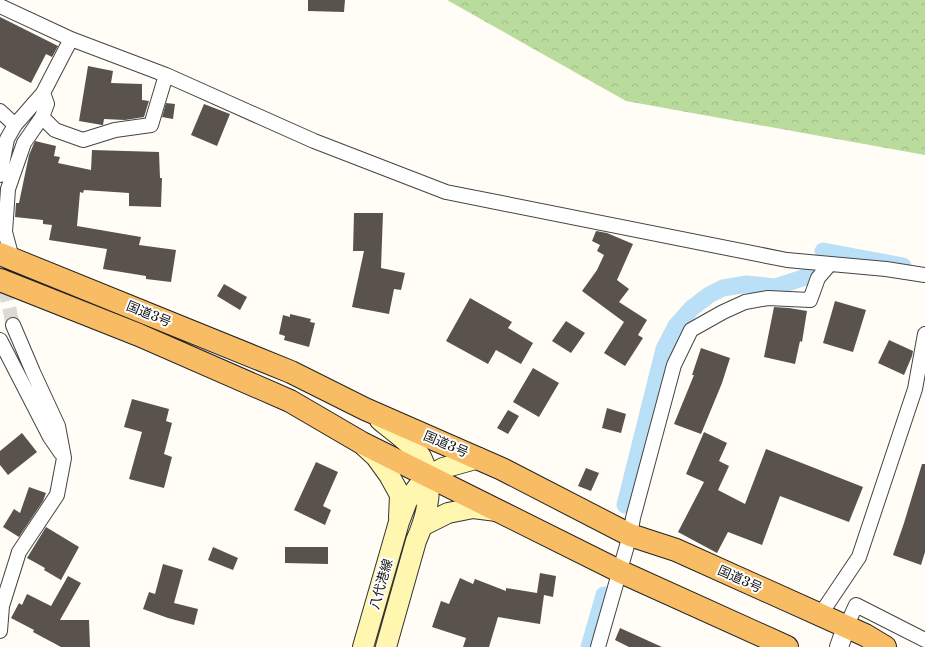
<svg xmlns="http://www.w3.org/2000/svg" width="925" height="647" font-family="'Libre Baskerville','Noto Sans JP',serif">
  <style>
    .forest { fill: url(#forest-crowns) }
    .lines { fill: none; stroke-linecap: round; stroke-linejoin: round }
    .canal { stroke: #b9e0f7; stroke-width: 17 }
    .building { fill: #5a524d }
    .minor-tunnel { stroke: #dbdad3; stroke-width: 14; stroke-dasharray: 14 7; stroke-linecap: butt }
    .minor-casing { stroke: #444; stroke-width: 16 }
    .tertiary-casing { stroke: #444; stroke-width: 20 }
    .secondary-casing { stroke: #333; stroke-width: 22 }
    .trunk-casing { stroke: #222; stroke-width: 24 }
    .minor { stroke: #fff; stroke-width: 14 }
    .tertiary { stroke: #fff; stroke-width: 18 }
    .secondary { stroke: #fff6b0; stroke-width: 20 }
    .trunk { stroke: #f7bc64; stroke-width: 22 }
    .labels { text-anchor: middle; dominant-baseline: central; stroke-width: 4; stroke-linejoin: round; paint-order: stroke }
    .street-label { font-size: 13px; fill: #111; stroke: #fff }
  </style>
  <defs>
    <pattern id="forest-crowns" width="20" height="18" patternUnits="userSpaceOnUse"><rect width="20" height="18" fill="#b9dc9c"/><path d="M2 6a3 3 0 1 1 6 0M12 15a3 3 0 1 1 6 0" fill="none" stroke="#9ebc85"/></pattern>
  </defs>
  <rect width="100%" height="100%" fill="#fffdf5"/>
  <path class="forest" d="M447 0H925V155L626 101Z"/>
  <g class="lines">
    <path class="canal" d="M823 251 903 266
      M625 505 664 349 676 326 692 308 709 295 723 288 747 284 775 287 812 275
      M589 647 604 595"/>
  </g>
  <path class="building" d="M308 0H345L344 12 308 11Z
    M0 17 58 46 52 57 46 54 31 83 0 67Z
    M88 66 113 71 111 83 142 84V100L149 101 144 117 125 120 104 119 103 125H102L79 121Z
    M166 103 175 104 173 119 162 117Z
    M204 104 230 114 217 146 191 135Z
    M35 141 56 146 54 156 60 157 58 163 91 170 92 150 159 152 160 178H162L161 207 129 206V193L84 190 83 193 80 192 77 226 141 237 139 245 176 250 171 282 146 279V276L103 269 107 249 49 240 52 225 43 224V220L15 217 16 203H19L29 155Z
    M354 213H383L381 268 405 273 401 290 394 289 389 314 352 307 364 251H353Z
    M596 231 607 233 633 244 617 280 629 289 619 302 647 320 638 335 643 338 625 366 604 353 624 322 582 291 597 270 604 255 597 251 600 245 592 241Z
    M224 284 247 297 240 310 217 296Z
    M470 298 512 322 508 328 533 343 521 364 496 350 488 364 446 341Z
    M835 301 866 310 853 352 823 343Z
    M774 307 789 308 807 311 802 342 800 341 795 364 764 357Z
    M290 314 311 319 310 322 315 323 309 347 284 340 285 336 279 334 283 315 290 317Z
    M566 321 585 333 571 353 552 341Z
    M889 340 913 351 912 356 904 375 878 363Z
    M701 348 730 358 722 383 701 434 674 424 694 375H692Z
    M533 368 559 383 539 417 513 402Z
    M132 399 169 409 166 421 172 423 164 454 172 457 164 488 129 479 142 432 124 427Z
    M607 408 626 414 621 433 602 428Z
    M508 410 519 416 508 434 497 428Z
    M704 432 727 443 719 461 729 466 718 490 745 504 766 449 863 487 849 522 780 496 762 545 728 532 717 553 678 532 704 482 686 474Z
    M22 433 37 452 8 475 0 465V451Z
    M316 462 338 472 323 506 331 510 325 525 294 510Z
    M922 464H925V552L921 565 893 555 904 523Z
    M586 468 599 473 591 491 578 486Z
    M29 487 46 493 43 501 19 537 3 527 14 509 20 513Z
    M46 527 79 547 61 580 44 570 45 568 27 558Z
    M213 547 238 558 233 570 208 560Z
    M285 547H328V564L285 563Z
    M163 564 183 570 174 603 198 609 194 625 168 618 143 609 149 592 155 594Z
    M540 573 556 576 553 597 544 595 540 624 498 617 489 647H463L466 638 432 627 441 601 449 604 460 578 473 584 475 579 506 591V588L537 593Z
    M68 576 81 583 60 620H89L90 647H61L33 632 34 630 11 618 19 603 22 605 27 594 51 606Z
    M620 628 662 647H629L615 640Z"/>
  <g class="lines">
    <path class="minor-tunnel" d="M0 267 13 325"/>
    <g class="minor-casing">
      <path id="minor" d="M0 6 71 39 166 75 314 141 446 192 787 260 886 269 925 275
        M0 111 15 125
        M42 117 55 130 83 140 115 130 151 125 166 75
        M0 175 7 139 15 125 43 93 71 39
        M12 258 5 232 8 189 24 143 42 117 47 104 43 93
        M0 340 50 437 61 453
        M820 615 859 557 915 389 925 334
        M846 627 856 605 925 640
        M0 631 2 606 19 552 57 495 64 458 58 426 33 372 13 325
        M598 647 630 535 633 518 674 365 691 330 723 312 745 302 768 298 810 300 818 278 830 264"/>
    </g>
    <g class="tertiary-casing">
      <path id="tertiary" d="M839 647 846 627"/>
    </g>
    <g class="secondary-casing">
      <path id="secondary" d="M380 420C393 431 408 441 419 454 422 457 423 462 425 466 434 490 426 518 416 541L386 647
        M364 446 376 457 389 475 400 495 399 518
        M422 526 448 513 473 508 497 511
        M363 647 399 522 407 501 420 484 429 476 443 468 479 458"/>
    </g>
    <g class="trunk-casing">
      <path id="trunk" d="M0 254 291 372 365 409 502 469 630 535 676 550 865 635 885 647
        M0 280 139 335 290 401 362 443 619 571 787 647"/>
    </g>
    <use href="#minor" class="minor"/>
    <use href="#tertiary" class="tertiary"/>
    <use href="#secondary" class="secondary"/>
    <use href="#trunk" class="trunk"/>
  </g>
  <g class="labels">
    <g class="street-label">
      <text transform="translate(149 314) rotate(22)">国道3号</text>
      <text transform="translate(446 444) rotate(23)">国道3号</text>
      <text transform="translate(740 579) rotate(24)">国道3号</text>
      <text transform="translate(381 584) rotate(-74)">八代港線</text>
    </g>
  </g>
</svg>
